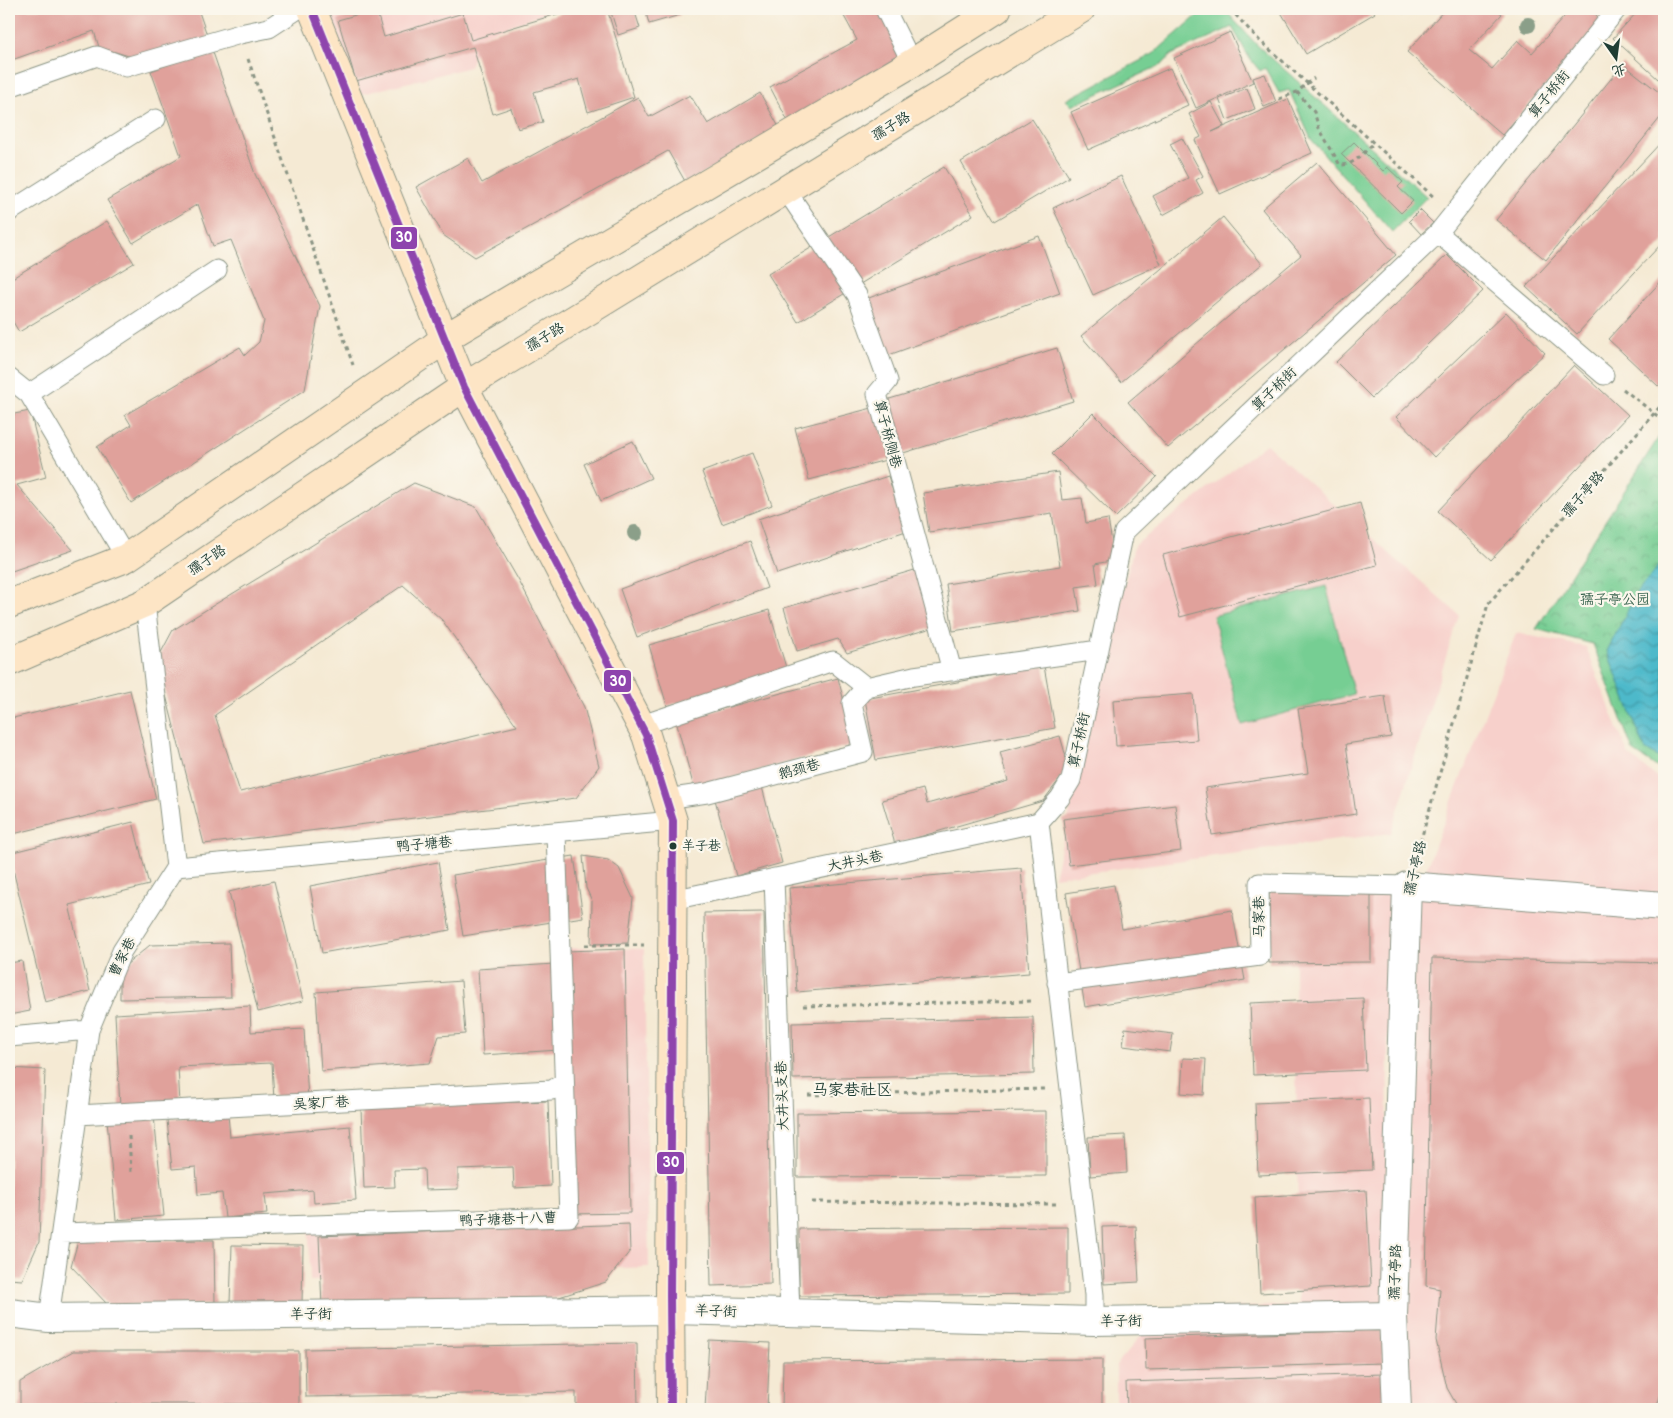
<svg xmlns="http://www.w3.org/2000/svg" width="1673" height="1418" font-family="'Balsamiq Sans','LXGW WenKai TC',sans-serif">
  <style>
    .built { fill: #f7d0cb }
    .park { fill: url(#park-crowns); stroke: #4a8664 }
    .garden { fill: #76ce93; stroke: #4a8664 }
    .water { fill: url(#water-waves); stroke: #367b7f }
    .building { fill: #e0a19b; fill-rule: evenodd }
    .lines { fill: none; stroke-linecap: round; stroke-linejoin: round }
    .lane-casing { stroke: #8a9484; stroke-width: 21 }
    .street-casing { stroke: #8a9484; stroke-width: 30 }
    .secondary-casing { stroke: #8a9484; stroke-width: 30 }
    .path { stroke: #8a9484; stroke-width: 3; stroke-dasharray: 4 4; stroke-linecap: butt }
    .lane { stroke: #fff; stroke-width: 19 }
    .street { stroke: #fff; stroke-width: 28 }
    .secondary { stroke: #fde5c5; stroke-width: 28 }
    .bus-1-casing { stroke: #fbf7ec; stroke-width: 11 }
    .bus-1 { stroke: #8e44ad; stroke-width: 8 }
    .tree { fill: #8b9f89 }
    .bus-dot { fill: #1f3d34; stroke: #fbf7ec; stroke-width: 2 }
    .labels { text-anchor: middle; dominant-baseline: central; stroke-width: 4.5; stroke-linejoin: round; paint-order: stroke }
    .bus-label { font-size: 13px; fill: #1f3d34; stroke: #fbf7ec; text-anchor: start }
    .street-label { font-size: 14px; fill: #1f3d34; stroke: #fbf7ec }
    .park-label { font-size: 14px; fill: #35614c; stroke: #fbf7ec }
    .quarter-label { font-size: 16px; fill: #1f3d34; stroke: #fbf7ec }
    .line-badge { stroke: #fbf7ec; stroke-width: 2 }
    .badge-label { font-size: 14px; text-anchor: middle; font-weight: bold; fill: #fff }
  </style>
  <defs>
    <pattern id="park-crowns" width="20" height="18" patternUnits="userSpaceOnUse" patternTransform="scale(1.25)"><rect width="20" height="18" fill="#76ce93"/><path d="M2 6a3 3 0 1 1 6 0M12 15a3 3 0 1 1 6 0" fill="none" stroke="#60a879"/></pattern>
    <pattern id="water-waves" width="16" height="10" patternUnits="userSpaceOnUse" patternTransform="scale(1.25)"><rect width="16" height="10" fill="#4eb9ca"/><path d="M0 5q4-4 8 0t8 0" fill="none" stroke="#4098a5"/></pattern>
  </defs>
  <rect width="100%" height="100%" fill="#fbf7ec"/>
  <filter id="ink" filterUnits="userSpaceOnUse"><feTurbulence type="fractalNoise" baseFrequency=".02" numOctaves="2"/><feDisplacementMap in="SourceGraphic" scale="10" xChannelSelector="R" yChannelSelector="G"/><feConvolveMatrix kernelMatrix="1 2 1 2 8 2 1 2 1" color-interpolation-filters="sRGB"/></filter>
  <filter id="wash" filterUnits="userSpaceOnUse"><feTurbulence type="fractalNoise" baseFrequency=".0096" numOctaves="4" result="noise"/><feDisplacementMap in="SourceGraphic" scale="20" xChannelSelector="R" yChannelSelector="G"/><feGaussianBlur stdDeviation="1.12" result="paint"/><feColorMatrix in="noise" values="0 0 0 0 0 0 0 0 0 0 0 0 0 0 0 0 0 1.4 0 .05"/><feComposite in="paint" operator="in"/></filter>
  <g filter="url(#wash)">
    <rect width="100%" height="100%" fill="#f5ead4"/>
    <path class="built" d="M325 9H555L480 37 470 67 358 95Z
      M1266 444 1459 615 1391 833 1054 877 1134 546Z
      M1516 633 1586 647 1628 754 1664 783V1409H1408L1406 1315 1415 898Z
      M1294 887 1390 890 1385 1302 1388 1409H1116V1365L1163 1310 1299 1305Z
      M562 948 644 949 649 1267 310 1281 309 1229 570 1221Z"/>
    <path class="park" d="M1664 429V772L1633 751 1593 644 1536 629Z"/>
    <path class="garden" d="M1205 9H1224L1257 45 1427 197 1392 232 1311 139 1289 90 1279 93 1265 68 1260 71 1250 59 1232 27 1171 55 1163 64 1072 106 1066 100 1153 54Z
      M1326 586 1354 694 1242 725 1213 616Z"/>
    <path class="water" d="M1664 559V761L1645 749 1607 651 1637 592Z"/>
    <g id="blocks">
      <path class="building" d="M9 9H198L255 174 320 306 305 390 131 503 97 447 131 425 125 415 240 347 245 355 259 342 264 321 231 240 213 246 198 204 133 243 107 200 181 156 151 71 190 57H132L99 47 94 31 9 61Z
        M376 9 384 37 463 13 471 40 574 9H607L634 97 588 112 579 79 534 92 543 122 518 129 511 108 493 114 473 47 356 81 338 20Z
        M610 9H634L640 28 618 35Z
        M645 9H678L680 15 649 24Z
        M840 9H880L907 58 789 123 770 87 857 40Z
        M1279 9H1372L1375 13 1306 54Z
        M1399 9H1410L1403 14Z
        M1445 9H1496L1502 14 1469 50 1492 69 1518 40 1532 53 1571 9H1589L1603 21 1502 135 1407 52Z
        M1640 9H1664V73L1658 79 1613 38Z
        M1230 32 1253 82 1196 108 1174 58Z
        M1623 64 1664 96V113L1546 260 1496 220Z
        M1170 68 1188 105 1088 150 1071 112Z
        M1265 74 1276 102 1264 107 1253 78Z
        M1247 88 1255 109 1227 120 1219 99Z
        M760 93 780 129 686 183 668 151 475 257 443 235 416 187 468 158 482 183 638 97 649 117 690 95 708 124Z
        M1288 99 1312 153 1220 194 1195 140 1201 137 1189 114 1211 102 1224 126 1212 132Z
        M1032 119 1069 177 995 221 961 162Z
        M1182 138 1203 176 1196 180 1203 193 1163 215 1153 196 1188 178 1170 144Z
        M1664 139V241L1577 334 1526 287Z
        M1354 142 1383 171 1387 167 1403 182 1398 187 1413 201 1401 213 1341 154Z
        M1317 162 1396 255 1168 448 1128 402 1301 255 1262 209Z
        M944 167 973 215 798 322 768 274Z
        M1121 176 1161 264 1093 295 1053 208Z
        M1420 210 1433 223 1421 234 1409 221Z
        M1223 217 1262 264 1121 382 1081 336Z
        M107 221 134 263 19 332 9 315V280Z
        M1039 236 1060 293 886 356 866 299Z
        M1447 255 1483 291 1372 398 1336 362Z
        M1664 278V380L1658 386 1608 339Z
        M1506 312 1545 353 1434 457 1396 417Z
        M1057 348 1073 401 900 454 883 401Z
        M1574 365 1628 415 1491 560 1438 511Z
        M876 407 890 459 809 480 795 428Z
        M30 411 46 477 17 485 73 550 9 572V415Z
        M1093 413 1157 477 1116 517 1052 454Z
        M633 441 651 478 601 501 584 464Z
        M752 453 772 505 722 524 702 472Z
        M1058 472 1062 500 1082 498 1086 523 1108 519 1115 560 1095 564 1098 584 1076 587 1080 611 953 631 946 584 1060 566 1052 513 929 532 923 493Z
        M888 476 906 531 777 574 758 519Z
        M414 483 476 507 519 581 584 707 599 766 576 798 204 844 157 660 173 630ZM403 585 442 620 517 726 240 792 215 715Z
        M1360 503 1377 565 1180 617 1163 555Z
        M750 541 767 588 637 637 620 589Z
        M918 569 935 627 847 653 838 639 797 651 784 608Z
        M769 610 787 671 667 706 649 645Z
        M1044 666 1055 728 876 760 865 699Z
        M838 678 855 744 694 788 676 721Z
        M130 690 156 799 9 835V719Z
        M1193 694 1197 740 1116 746 1113 700Z
        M1385 696 1391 737 1346 744 1356 814 1212 835 1205 788 1308 773 1298 709Z
        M1060 736 1069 767 1043 801 895 844 882 800 923 789 927 804 1008 781 1000 752Z
        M761 783 782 863 736 876 714 796Z
        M1175 805 1181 851 1069 865 1063 819Z
        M133 822 149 885 69 905 90 991 45 1002 9 853Z
        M574 856 583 917 463 936 453 875Z
        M583 856 608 860 619 868 633 898 628 943 591 944 592 901 586 888Z
        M438 862 450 930 322 953 310 886Z
        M1021 868 1029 973 797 992 789 888Z
        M274 881 303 1001 258 1012 229 892Z
        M1114 885 1122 929 1232 910 1245 980 1085 1007 1066 893Z
        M1371 890V962L1269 963V891Z
        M764 912 771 1284 711 1286 704 913Z
        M229 943 231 997 120 999V970L150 945Z
        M625 949 630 1213 571 1214 566 951Z
        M1432 958 1664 963V1383L1658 1403 1653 1409H1459L1447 1388 1436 1340 1440 1289 1426 1286Z
        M22 961 30 1011 9 1015V963Z
        M554 964 559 1050 483 1055 478 969Z
        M461 981 465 1034 439 1036 430 1063 321 1071 316 992Z
        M1363 998 1366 1070 1253 1075 1250 1003Z
        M250 1006 251 1032 304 1029 308 1100 274 1101 272 1063 178 1067 180 1104 120 1107 115 1014Z
        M1033 1017 1034 1074 793 1079 792 1023Z
        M1125 1028 1173 1034 1170 1052 1123 1046Z
        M1183 1058 1206 1059 1204 1095 1181 1093Z
        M9 1068 45 1070 39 1242 22 1280 9 1279Z
        M1369 1098 1372 1170 1258 1175 1255 1103Z
        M548 1101 551 1186 514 1188 513 1167 458 1169V1189L425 1190 424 1169 394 1170 395 1187 364 1188 361 1108Z
        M1046 1111V1176L797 1177V1113Z
        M228 1115 230 1137 350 1126 356 1200 314 1203 313 1190 265 1194 267 1214 225 1218 222 1193 198 1195 196 1167 172 1169 167 1120Z
        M154 1116 164 1216 116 1220 107 1120Z
        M1125 1135 1127 1173 1090 1176 1088 1137Z
        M1366 1190 1371 1286 1260 1293 1255 1197Z
        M629 1224 630 1251 606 1282 556 1298 322 1307 319 1236Z
        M1136 1226 1139 1282 1104 1284 1102 1227Z
        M1068 1227V1294L799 1296V1229Z
        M214 1240 215 1305H108L71 1266 78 1241Z
        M232 1245 303 1246 302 1304 230 1303Z
        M1382 1330 1383 1363 1146 1370 1145 1338Z
        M709 1340 770 1343 767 1409H705Z
        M637 1343 638 1409H576V1392L306 1397 305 1349Z
        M73 1351H299V1409H260V1404H85V1409H20V1382Z
        M1102 1359V1409H782L783 1361Z
        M1383 1374 1384 1409H1127L1126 1382Z"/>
    </g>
  </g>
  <g filter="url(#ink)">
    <use href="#blocks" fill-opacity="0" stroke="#8a9484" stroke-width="1"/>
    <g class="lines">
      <g class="lane-casing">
        <path id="lane" d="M885 9 912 63
          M9 87 97 56 126 67 240 34 269 28 298 9
          M786 190 857 295 888 381 877 394 952 671
          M9 212 156 119
          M1438 233 1604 375
          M9 378 29 394 126 558
          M29 394 217 270
          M642 725 833 661 866 687 914 676 1099 650
          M666 799 707 793 863 752 852 703 866 687
          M1039 822 1060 798 1071 780 1124 532 1438 233 1617 9
          M1039 822 1094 1295V1321
          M176 867 673 821
          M774 878 790 1313
          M672 900 1039 822
          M1057 983 1260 956 1259 883 1407 886
          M9 1037 89 1030
          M77 1115 552 1090 563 1083
          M61 1233 569 1217 556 832
          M49 1318 89 1030 122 951 176 867 145 603"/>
      </g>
      <g class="street-casing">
        <path id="street" d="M9 1313 49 1318 670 1310 1094 1321 1393 1316
          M1397 1409 1393 1316 1407 886 1664 906"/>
      </g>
      <g class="secondary-casing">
        <path id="secondary" d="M312 9 464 387 646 735 673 821 670 1295 671 1409
          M9 604 126 558 431 349 445 338 912 63 997 9
          M9 662 145 603 464 387 1081 9"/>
      </g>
      <path class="path" d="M1230 9 1259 40 1435 198
        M248 59 353 365
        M1297 92 1314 112 1319 128 1340 165C1354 166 1364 152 1374 143
        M1279 99 1297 92 1314 78
        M1623 389 1664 421
        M1416 857 1488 604 1664 402
        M585 945H644
        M803 1006 1034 1001
        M808 1095 1044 1089
        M129 1136 131 1172
        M812 1202 1058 1204"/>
      <use href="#lane" class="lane"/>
      <use href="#street" class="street"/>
      <use href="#secondary" class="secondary"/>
      <g class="bus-1-casing">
        <path id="bus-1" d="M312 9 464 387 646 735 673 821 670 1295 671 1409"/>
      </g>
      <use href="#bus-1" class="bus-1"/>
    </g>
    <g class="tree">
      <circle cx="1528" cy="25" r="8"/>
      <circle cx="635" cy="533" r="8"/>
    </g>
  </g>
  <circle class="bus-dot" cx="673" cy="846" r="4.5"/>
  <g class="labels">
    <g class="bus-label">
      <text x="682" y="846">羊子巷</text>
    </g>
    <g class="street-label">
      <text transform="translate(1549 94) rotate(-51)">算子桥街</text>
      <text transform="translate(891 126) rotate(-31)">孺子路</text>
      <text transform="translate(545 337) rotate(-31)">孺子路</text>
      <text transform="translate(1274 389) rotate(-44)">算子桥街</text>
      <text transform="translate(888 434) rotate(75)">算子桥侧巷</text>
      <text transform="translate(1583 494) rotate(-49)">孺子亭路</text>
      <text transform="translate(207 560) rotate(-34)">孺子路</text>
      <text transform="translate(1079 740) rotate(-78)">算子桥街</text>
      <text transform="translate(799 769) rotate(-15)">鹅颈巷</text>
      <text transform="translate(424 844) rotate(-5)">鸭子塘巷</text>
      <text transform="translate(855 861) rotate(-12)">大井头巷</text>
      <text transform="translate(1415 868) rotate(-77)">孺子亭路</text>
      <text transform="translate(1259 917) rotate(-91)">马家巷</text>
      <text transform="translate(122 957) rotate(-63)">曹家巷</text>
      <text transform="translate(782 1096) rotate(-92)">大井头支巷</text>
      <text transform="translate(321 1103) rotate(-3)">吴家厂巷</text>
      <text transform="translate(508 1219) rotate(-2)">鸭子塘巷十八曹</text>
      <text transform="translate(1395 1272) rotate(-88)">孺子亭路</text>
      <text transform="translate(716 1311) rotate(2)">羊子街</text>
      <text transform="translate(311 1314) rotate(-1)">羊子街</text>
      <text transform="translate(1121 1321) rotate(-1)">羊子街</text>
    </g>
    <g class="park-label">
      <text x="1615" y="599">孺子亭公园</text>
    </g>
    <g class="quarter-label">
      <text x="852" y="1090">马家巷社区</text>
    </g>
  </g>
  <g class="line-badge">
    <rect x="390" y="226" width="28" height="24" rx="5" fill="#8e44ad"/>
    <rect x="603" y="669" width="29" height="24" rx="5" fill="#8e44ad"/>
    <rect x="656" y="1151" width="29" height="24" rx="5" fill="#8e44ad"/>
  </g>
  <g class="badge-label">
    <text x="404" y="242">30</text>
    <text x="618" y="686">30</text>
    <text x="671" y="1167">30</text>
  </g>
  <rect width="1673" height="1418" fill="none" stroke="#fbf7ec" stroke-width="30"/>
  <g transform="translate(1616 58) rotate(166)" stroke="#fbf7ec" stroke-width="4" paint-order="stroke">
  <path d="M0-4L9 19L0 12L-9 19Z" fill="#1f3d34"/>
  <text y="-8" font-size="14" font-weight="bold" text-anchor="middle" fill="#1f3d34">北</text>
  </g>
</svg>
